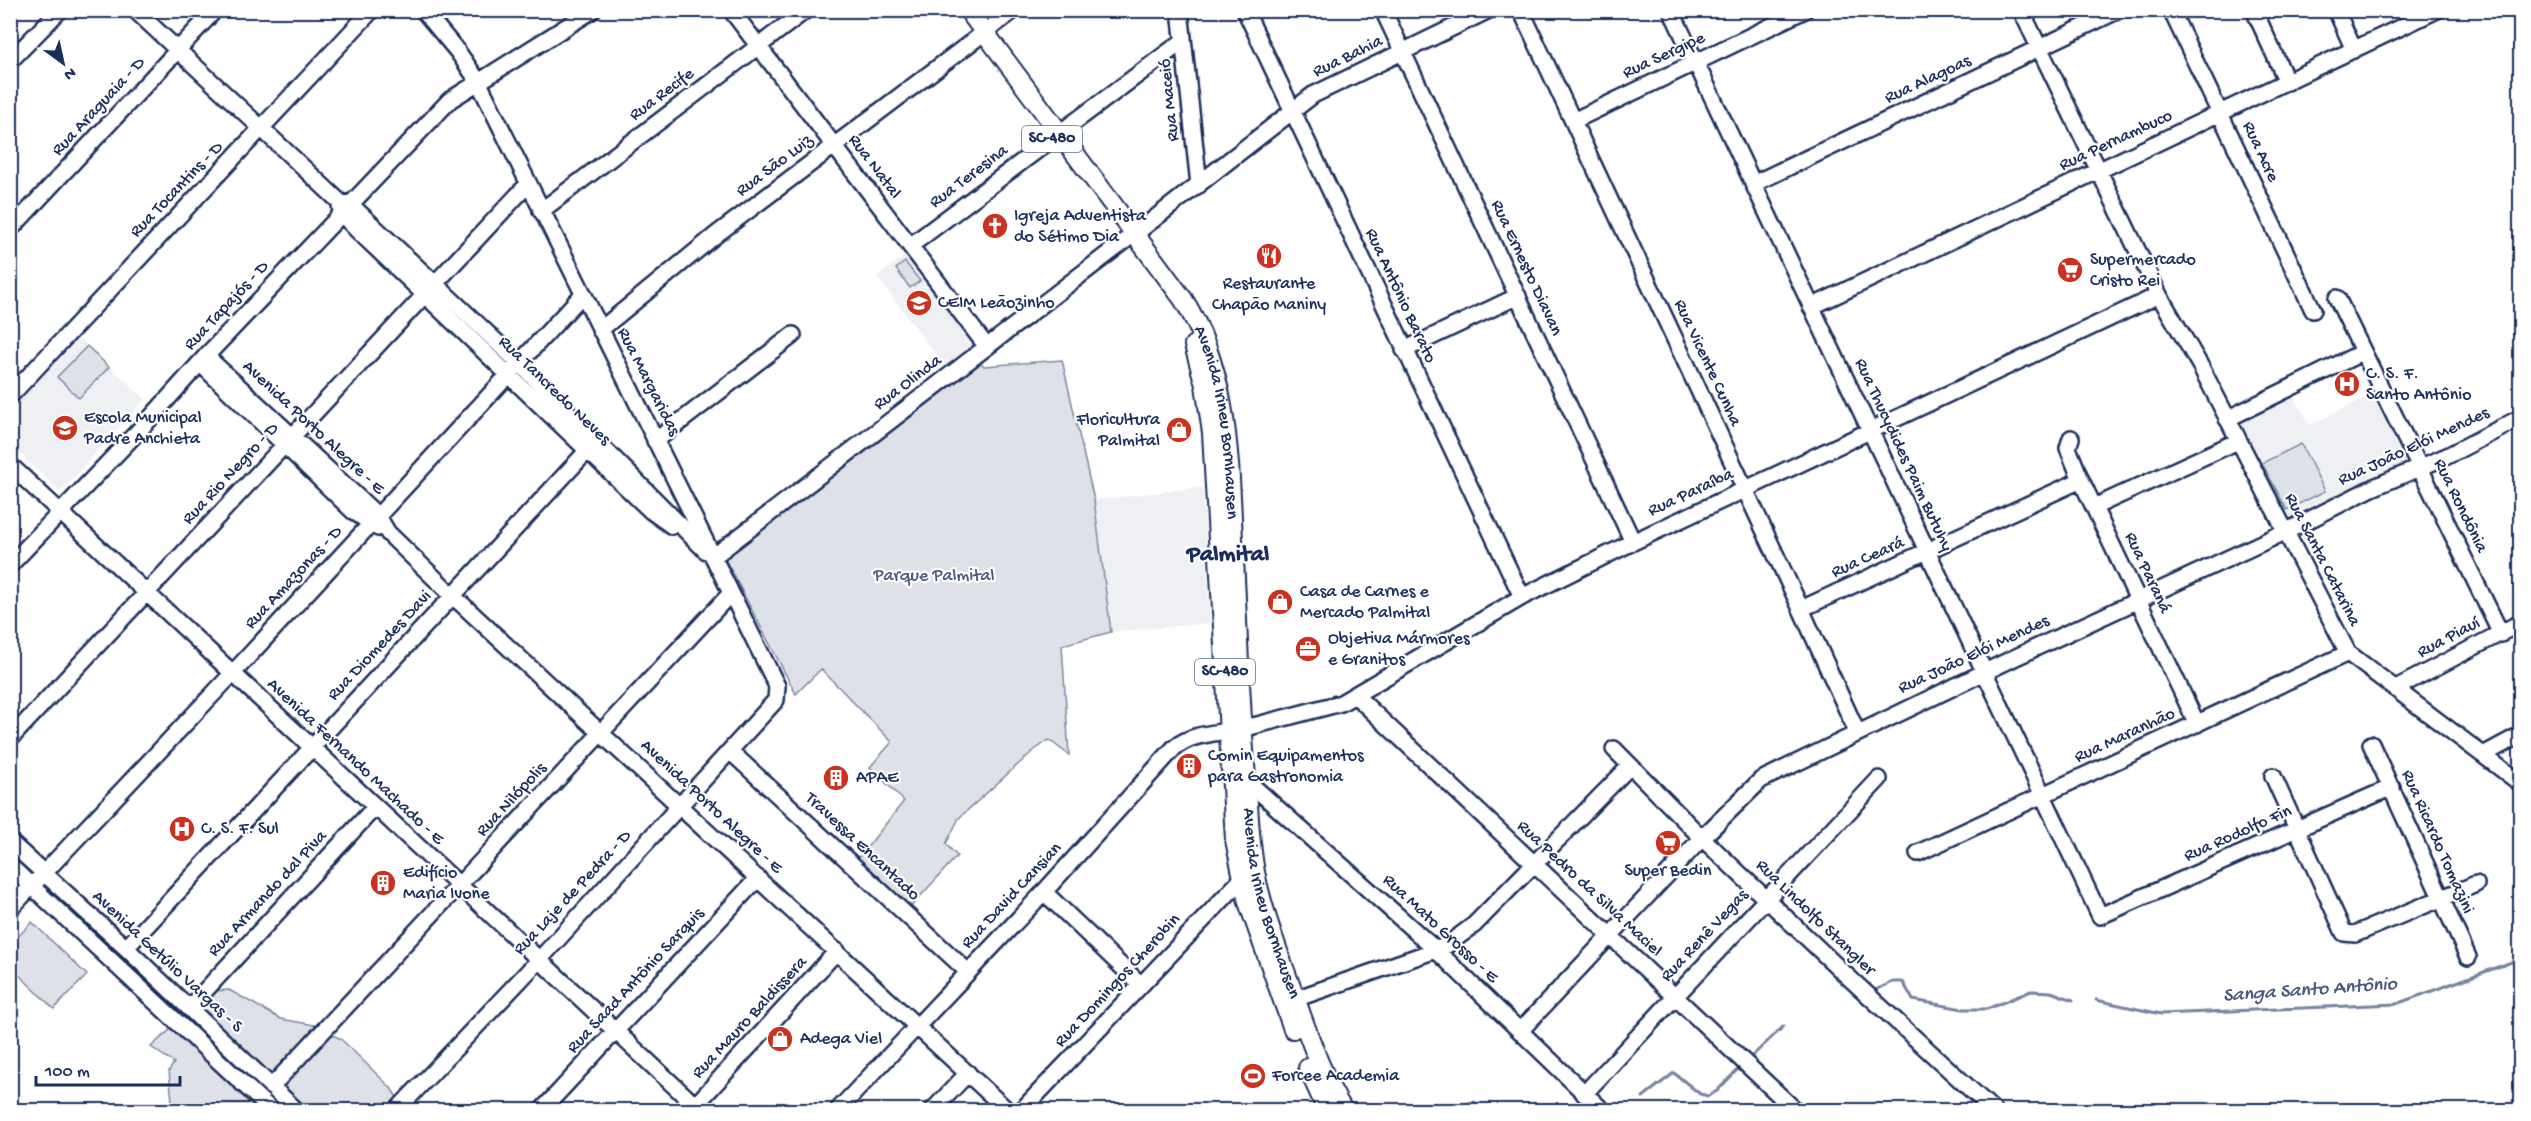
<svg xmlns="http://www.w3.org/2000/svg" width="2531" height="1121" font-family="'Gochi Hand',sans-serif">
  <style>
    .built { fill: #eff0f4 }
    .green { fill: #dee1e7; stroke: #7c88a2; stroke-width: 1.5 }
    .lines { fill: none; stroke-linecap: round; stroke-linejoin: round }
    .stream { stroke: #77839f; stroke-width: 3 }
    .minor-casing { stroke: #1b2f5e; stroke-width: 20 }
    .major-casing { stroke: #1b2f5e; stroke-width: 22 }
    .minor { stroke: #fff; stroke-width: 15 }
    .major { stroke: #fff; stroke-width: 18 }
    .labels { text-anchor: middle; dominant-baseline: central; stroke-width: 4.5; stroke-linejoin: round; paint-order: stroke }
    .shield { fill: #fff; stroke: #5f6d8e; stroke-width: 1.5 }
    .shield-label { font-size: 16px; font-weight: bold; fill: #1b2f5e }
    .street-label { font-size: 18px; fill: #1b2f5e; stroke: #fff }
    .poi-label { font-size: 18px; fill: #1b2f5e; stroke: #fff; text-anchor: start }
    .park-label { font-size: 18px; fill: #4c5c80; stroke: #fff }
    .water-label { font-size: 20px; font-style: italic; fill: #49597e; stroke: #fff }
    .district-label { font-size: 24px; font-weight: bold; fill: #1b2f5e; stroke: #fff }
  </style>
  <rect width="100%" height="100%" fill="#fff"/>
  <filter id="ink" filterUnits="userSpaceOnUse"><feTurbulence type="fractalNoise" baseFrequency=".0167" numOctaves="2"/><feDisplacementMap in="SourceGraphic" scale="12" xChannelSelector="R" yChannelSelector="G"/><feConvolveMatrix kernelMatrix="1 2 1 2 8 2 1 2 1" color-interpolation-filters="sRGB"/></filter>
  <g filter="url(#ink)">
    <path class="built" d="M905 256 975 347 947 369 877 277Z
      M79 338 145 399 60 492 11 445 10 410Z
      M2380 391 2415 465 2287 527 2234 420 2292 392 2310 425Z
      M1203 487 1210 623 1111 632 1094 500Z"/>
    <path class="green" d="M905 262 920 281 910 288 896 269Z
      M87 346 109 367 79 398 57 377Z
      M977 360 984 366 1062 360 1094 500 1111 632 1062 645 1069 755 1049 740 1033 751 959 818 946 844 957 856 908 910 857 860 904 801 870 767 892 742 821 669 796 694 723 555Z
      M2301 444 2325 491 2287 510 2262 463Z
      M32 922 87 975 54 1009 11 967V944Z
      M229 990 281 1019 314 1025 341 1039 391 1088 405 1110H171L172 1101 169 1071 174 1063 151 1047 185 1016 196 992Z"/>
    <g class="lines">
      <path class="stream" d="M1875 990 1893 982H1903L1913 1000 1963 1009H1987L2031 991 2051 992 2073 1000
        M2096 1000 2161 1014 2396 1004 2520 959
        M1750 1058 1784 1026
        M1643 1097 1674 1073 1700 1094 1708 1096 1717 1091 1740 1067
        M1435 1110 1474 1102 1485 1110"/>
      <g class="minor-casing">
        <path id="minor" d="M135 10 340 202 350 204 519 363 706 551
          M731 10 987 347
          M1180 10 1199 185
          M1245 10 1522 597
          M1383 10 1633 542
          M1521 10 1801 609 1857 732
          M1671 10 2100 916 2392 787
          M2021 10 2159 295 2201 367 2348 653 2520 783
          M2171 10 2313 310
          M2254 10 2287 82
          M2336 10 2354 50
          M985 32 1014 10
          M10 61 60 10
          M1573 121 1805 10
          M1061 132 1183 41
          M1753 184 2119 10
          M340 204 341 213 356 229 651 511 672 526
          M541 211 806 10
          M10 230 215 10
          M1136 233 1313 95 1489 10
          M910 246 1052 139
          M2337 298 2501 634
          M1811 307 2437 10
          M600 330 717 234 977 38
          M1404 350 1518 296
          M206 356 378 516 388 533 453 596 1007 1110
          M200 363 353 511 378 528
          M10 396 372 10
          M2227 419 2363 352
          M2071 438 2068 448 2081 480 2197 724
          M655 441 793 335
          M10 465 700 1110
          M2094 507 2238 441
          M713 557 1126 240
          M10 565 146 423 206 356 450 100 593 10
          M1801 609 2081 480
          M2396 688 2520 623
          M1356 696 1795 1110
          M1242 729 1341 703 1522 597 1633 542 2159 295
          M10 739 528 184
          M2371 744 2468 957
          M1614 749 1702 838 1845 974 1993 1110
          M730 751 968 972
          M2483 755 2520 735
          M2273 776 2344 933 2355 934 2476 884
          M1246 780 1436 950 1602 1110
          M10 842 126 948 296 1110
          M1918 853 2348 653
          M10 866 271 1110
          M1044 892 1141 985
          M10 909 232 674 583 294
          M126 948 588 450
          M1295 999 1436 950 1447 945 1474 925 1630 766
          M189 1008 375 807
          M1520 1031 1702 838 1761 780 2016 657 2285 532 2372 488 2447 456 2520 418
          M271 1087 731 593
          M1584 1094 1879 779
          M397 1110 539 960 776 700 777 686 478 81 458 52 423 10
          M542 1110 758 878
          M691 1110 837 951
          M838 1110 1044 892 1174 748C1190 735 1208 734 1228 731
          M933 1110 968 1073
          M1022 1110 1242 879"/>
      </g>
      <g class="major-casing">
        <g id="major">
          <path id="s1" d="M968 10 1183 299C1232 376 1229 472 1234 559 1238 632 1240 705 1246 777 1249 810 1249 844 1256 877 1265 919 1283 965 1298 1006 1311 1042 1323 1078 1343 1110"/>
          <path d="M1194 345 1205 385 1212 433 1235 840 1248 902 1293 1029"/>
          <path d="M1308 1068 1327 1110"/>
        </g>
      </g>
      <use href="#minor" class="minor"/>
      <use href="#major" class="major"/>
    </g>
  </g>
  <defs>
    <g id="church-disc" transform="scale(1.35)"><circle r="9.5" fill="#c8321e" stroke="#fff"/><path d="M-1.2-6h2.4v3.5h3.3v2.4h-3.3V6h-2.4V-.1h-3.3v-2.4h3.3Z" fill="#fff"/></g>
    <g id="restaurant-disc" transform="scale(1.35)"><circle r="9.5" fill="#c8321e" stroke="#fff"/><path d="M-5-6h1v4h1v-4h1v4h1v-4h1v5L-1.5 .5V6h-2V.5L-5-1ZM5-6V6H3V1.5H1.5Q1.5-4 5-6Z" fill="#fff"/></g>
    <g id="supermarket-disc" transform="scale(1.35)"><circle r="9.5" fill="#c8321e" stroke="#fff"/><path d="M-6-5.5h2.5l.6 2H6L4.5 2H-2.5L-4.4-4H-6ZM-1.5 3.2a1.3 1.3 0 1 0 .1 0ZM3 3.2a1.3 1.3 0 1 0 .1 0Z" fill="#fff"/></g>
    <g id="school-disc" transform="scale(1.35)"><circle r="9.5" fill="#c8321e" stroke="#fff"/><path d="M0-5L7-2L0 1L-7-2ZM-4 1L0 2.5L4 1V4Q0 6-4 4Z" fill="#fff"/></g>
    <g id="hospital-disc" transform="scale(1.35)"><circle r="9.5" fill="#c8321e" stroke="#fff"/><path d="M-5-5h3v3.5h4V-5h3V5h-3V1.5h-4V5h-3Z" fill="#fff"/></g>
    <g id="shop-disc" transform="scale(1.35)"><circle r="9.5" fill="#c8321e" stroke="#fff"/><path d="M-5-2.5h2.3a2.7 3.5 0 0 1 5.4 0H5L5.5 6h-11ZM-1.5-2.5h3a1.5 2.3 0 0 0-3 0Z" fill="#fff"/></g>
    <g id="office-disc" transform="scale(1.35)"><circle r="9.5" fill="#c8321e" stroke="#fff"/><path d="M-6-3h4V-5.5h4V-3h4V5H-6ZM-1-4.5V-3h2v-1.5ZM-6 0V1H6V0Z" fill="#fff"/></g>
    <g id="building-disc" transform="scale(1.35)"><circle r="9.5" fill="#c8321e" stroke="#fff"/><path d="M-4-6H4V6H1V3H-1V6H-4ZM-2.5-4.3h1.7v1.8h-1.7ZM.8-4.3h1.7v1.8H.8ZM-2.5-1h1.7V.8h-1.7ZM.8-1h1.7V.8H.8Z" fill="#fff"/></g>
    <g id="stadium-disc" transform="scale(1.35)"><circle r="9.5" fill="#c8321e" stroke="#fff"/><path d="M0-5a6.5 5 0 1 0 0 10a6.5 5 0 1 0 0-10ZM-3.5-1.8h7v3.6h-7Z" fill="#fff"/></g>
  </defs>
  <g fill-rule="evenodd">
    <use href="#church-disc" x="995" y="226"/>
    <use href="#restaurant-disc" x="1269" y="256"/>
    <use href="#supermarket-disc" x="2070" y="270"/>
    <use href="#school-disc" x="919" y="303"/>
    <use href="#hospital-disc" x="2347" y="384"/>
    <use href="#school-disc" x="65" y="428"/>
    <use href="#shop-disc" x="1179" y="430"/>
    <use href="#shop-disc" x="1280" y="602"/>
    <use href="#office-disc" x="1308" y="649"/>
    <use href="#building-disc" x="1189" y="766"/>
    <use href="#building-disc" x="836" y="778"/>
    <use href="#hospital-disc" x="182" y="829"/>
    <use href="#supermarket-disc" x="1668" y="843"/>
    <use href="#building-disc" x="383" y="883"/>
    <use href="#shop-disc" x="780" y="1039"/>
    <use href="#stadium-disc" x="1253" y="1076"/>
  </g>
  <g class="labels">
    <g class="shield">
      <rect x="1022" y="126" width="60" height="26" rx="4.5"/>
      <rect x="1195" y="659" width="60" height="26" rx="4.5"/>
    </g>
    <g class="shield-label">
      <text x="1052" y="139">SC-480</text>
      <text x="1225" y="672">SC-480</text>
    </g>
    <g class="street-label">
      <text transform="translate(1664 56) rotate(-25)">Rua Sergipe</text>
      <text transform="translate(1348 57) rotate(-26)">Rua Bahia</text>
      <text transform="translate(1928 80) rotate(-25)">Rua Alagoas</text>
      <text transform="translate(662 95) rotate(-37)">Rua Recife</text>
      <text transform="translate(1170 100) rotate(-96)">Rua Maceió</text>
      <text transform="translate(99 107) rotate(-47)">Rua Araguaia - D</text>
      <text transform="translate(2116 141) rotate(-25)">Rua Pernambuco</text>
      <text transform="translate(2260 152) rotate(65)">Rua Acre</text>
      <text transform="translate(775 166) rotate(-37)">Rua São Luiz</text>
      <text transform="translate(874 167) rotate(53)">Rua Natal</text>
      <text transform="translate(969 177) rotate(-37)">Rua Teresina</text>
      <text transform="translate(177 190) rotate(-46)">Rua Tocantins - D</text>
      <text transform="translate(1526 268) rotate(65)">Rua Ernesto Diavan</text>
      <text transform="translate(1400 296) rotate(65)">Rua Antônio Barato</text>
      <text transform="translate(227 306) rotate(-47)">Rua Tapajós - D</text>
      <text transform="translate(1707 363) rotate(65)">Rua Vicente Cunha</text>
      <text transform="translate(648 382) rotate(63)">Rua Margaridas</text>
      <text transform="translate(908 383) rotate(-37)">Rua Olinda</text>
      <text transform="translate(554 391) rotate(44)">Rua Tancredo Neves</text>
      <text stroke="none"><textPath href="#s1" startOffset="490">Avenida Irineu Bornhausen</textPath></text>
      <text transform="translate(313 428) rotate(43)">Avenida Porto Alegre - E</text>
      <text transform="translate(2414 447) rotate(-25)">Rua João Elói Mendes</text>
      <text transform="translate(1903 455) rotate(65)">Rua Thucydides Paim Butuhy</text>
      <text transform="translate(231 474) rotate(-47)">Rua Rio Negro - D</text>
      <text transform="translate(1691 493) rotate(-25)">Rua Paraíba</text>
      <text transform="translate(2460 506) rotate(64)">Rua Rondônia</text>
      <text transform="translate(1868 558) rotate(-24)">Rua Ceará</text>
      <text transform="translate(2322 560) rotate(63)">Rua Santa Catarina</text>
      <text transform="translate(2147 573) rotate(65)">Rua Paraná</text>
      <text transform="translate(294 578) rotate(-47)">Rua Amazonas - D</text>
      <text transform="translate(2449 638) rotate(-28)">Rua Piauí</text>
      <text transform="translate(380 646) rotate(-47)">Rua Diomedes Davi</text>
      <text transform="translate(1974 655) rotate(-25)">Rua João Elói Mendes</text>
      <text transform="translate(2125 736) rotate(-25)">Rua Maranhão</text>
      <text transform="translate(355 762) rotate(43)">Avenida Fernando Machado - E</text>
      <text transform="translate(512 800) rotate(-47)">Rua Nilópolis</text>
      <text transform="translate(711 807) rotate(43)">Avenida Porto Alegre - E</text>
      <text transform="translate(2238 834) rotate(-24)">Rua Rodolfo Fin</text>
      <text transform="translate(2437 842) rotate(66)">Rua Ricardo Tomazini</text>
      <text transform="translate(862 847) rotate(43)">Travessa Encantado</text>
      <text transform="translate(1589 889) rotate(43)">Rua Pedro da Silva Maciel</text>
      <text transform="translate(573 893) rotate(-47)">Rua Laje de Pedra - D</text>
      <text transform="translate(268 894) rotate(-47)">Rua Armando dal Piva</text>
      <text transform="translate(1012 896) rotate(-47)">Rua David Cansian</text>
      <text stroke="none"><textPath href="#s1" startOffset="976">Avenida Irineu Bornhausen</textPath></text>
      <text transform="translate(1815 918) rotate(44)">Rua Lindolfo Stangler</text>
      <text transform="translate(1440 929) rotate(43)">Rua Mato Grosso - E</text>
      <text transform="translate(1705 936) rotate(-47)">Rua Renê Vegas</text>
      <text transform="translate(167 962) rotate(43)">Avenida Getúlio Vargas - S</text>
      <text transform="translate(636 981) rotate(-47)">Rua Saad Antônio Sarquis</text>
      <text transform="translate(1118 981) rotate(-47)">Rua Domingos Cherobin</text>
      <text transform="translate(750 1018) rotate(-47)">Rua Mauro Baldissera</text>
    </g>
    <g class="poi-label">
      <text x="1014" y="216">Igreja Adventista<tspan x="1014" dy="21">do Sétimo Dia</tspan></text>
      <text x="2090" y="260">Supermercado<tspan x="2090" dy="21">Cristo Rei</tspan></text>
      <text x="1269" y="284" text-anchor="middle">Restaurante<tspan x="1269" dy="21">Chapão Maniny</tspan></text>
      <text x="938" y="303">CEIM Leãozinho</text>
      <text x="2366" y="374">C. S. F.<tspan x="2366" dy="21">Santo Antônio</tspan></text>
      <text x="84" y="418">Escola Municipal<tspan x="84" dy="21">Padre Anchieta</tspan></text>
      <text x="1160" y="420" text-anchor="end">Floricultura<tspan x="1160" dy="21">Palmital</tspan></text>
      <text x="1300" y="592">Casa de Carnes e<tspan x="1300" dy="21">Mercado Palmital</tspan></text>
      <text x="1328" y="639">Objetiva Mármores<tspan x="1328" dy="21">e Granitos</tspan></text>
      <text x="1208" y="756">Comin Equipamentos<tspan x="1208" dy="21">para Gastronomia</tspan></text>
      <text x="856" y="778">APAE</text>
      <text x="201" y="829">C. S. F. Sul</text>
      <text x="1668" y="871" text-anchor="middle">Super Bedin</text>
      <text x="403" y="873">Edifício<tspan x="403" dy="21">Maria Ivone</tspan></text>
      <text x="800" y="1039">Adega Viel</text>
      <text x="1272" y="1076">Forcee Academia</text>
    </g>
    <g class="park-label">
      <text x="934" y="576">Parque Palmital</text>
    </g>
    <g class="water-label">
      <text transform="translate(2310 991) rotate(-4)">Sanga Santo Antônio</text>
    </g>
    <g class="district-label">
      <text x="1228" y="555">Palmital</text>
    </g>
  </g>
  <rect width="2531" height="1121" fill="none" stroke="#fff" stroke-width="36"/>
  <rect x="18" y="18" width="2495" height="1085" fill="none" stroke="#1b2f5e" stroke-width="2" filter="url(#ink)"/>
  <g transform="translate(63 63) rotate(147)" stroke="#ffffff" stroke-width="4.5" paint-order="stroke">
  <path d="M0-4.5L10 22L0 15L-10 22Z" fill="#1b2f5e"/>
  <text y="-9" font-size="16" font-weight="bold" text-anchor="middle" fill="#1b2f5e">N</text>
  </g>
  <path d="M36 1076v9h144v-9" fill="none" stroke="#1b2f5e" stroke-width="3"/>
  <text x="45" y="1076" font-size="18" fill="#1b2f5e" stroke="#ffffff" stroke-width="4.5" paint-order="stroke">100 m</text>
</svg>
